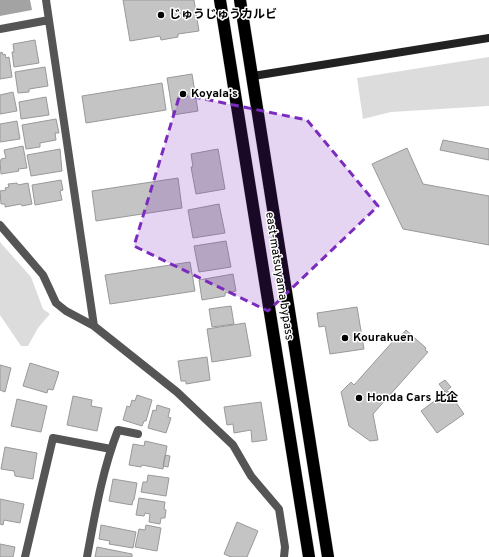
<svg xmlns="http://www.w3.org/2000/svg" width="489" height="557" font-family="Overpass,'Noto Sans JP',sans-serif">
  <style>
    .green { fill: #dcdcdc }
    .water { fill: #a3a3a3 }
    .building { fill: #c4c4c4; stroke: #999 }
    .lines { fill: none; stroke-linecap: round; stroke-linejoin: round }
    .highway-casing { stroke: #dbdbdb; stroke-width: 13 }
    .street { stroke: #555; stroke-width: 8 }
    .secondary { stroke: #222; stroke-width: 8 }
    .highway { stroke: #000; stroke-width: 12 }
    .marked { fill: #7b2cbf; fill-opacity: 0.2; stroke: #7b2cbf; stroke-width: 3; stroke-dasharray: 8 5; stroke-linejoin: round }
    .poi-dot { fill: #000; stroke: #fff; stroke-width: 1.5 }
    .labels { text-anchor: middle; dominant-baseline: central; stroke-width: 3; stroke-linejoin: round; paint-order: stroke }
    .poi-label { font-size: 12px; font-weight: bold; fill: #000; stroke: #fff; text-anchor: start }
    .street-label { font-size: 12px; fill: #000; stroke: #fff }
  </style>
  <rect width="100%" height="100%" fill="#fff"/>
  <path class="green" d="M489 57V106L391 112 363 119 357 78Z
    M0 242 31 277 43 309 50 314 38 328 28 346H21L0 315Z"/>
  <path class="water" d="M0 0H30L32 10 0 16Z"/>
  <path class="building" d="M123 0H194L199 31 178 34V37L161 40 160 36 130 41Z
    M35 40 39 63 14 67 12 52H14L13 44Z
    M2 52 3 55 5 54 6 58 9 57 12 77 0 79V53Z
    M45 67 48 86 29 89V92L18 93 15 72Z
    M192 74 198 111 173 115 167 78Z
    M162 83 166 110 86 123 82 96Z
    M13 92 17 111 0 114V95Z
    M46 97 49 115 21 119 19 102Z
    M56 119 59 133H55L56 140 40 143V147L26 149 22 125Z
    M17 121 20 139 0 142V124Z
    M443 140 489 149V160L440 150Z
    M23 146 27 168 18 169 19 171 1 174 0 161H1V159L6 158 4 150Z
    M407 148 423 184 489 196V245L403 229 372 164Z
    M60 149 62 171 31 176 27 155Z
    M218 149 225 189 196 194 191 167H193L191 154Z
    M178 178 182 208 96 221 92 191Z
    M61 180 63 190 60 191 62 200 35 205 32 185Z
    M17 183 18 185 28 183 32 204 22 206 21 204 5 207V204H1L0 191 6 190 5 188 9 187 8 184Z
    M219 204 225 233 193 238 188 210Z
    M226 241 231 267 199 272 194 246Z
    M190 262 195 291 110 304 105 275Z
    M233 274 236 291 225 293V296L202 300 199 280Z
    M231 306 234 324 212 327 209 309Z
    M357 307 364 349 330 354 325 326 319 327 317 313Z
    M245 323 251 356 212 362 207 329Z
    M406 330 426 348 425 350 428 352 373 414 378 440 370 441 349 426 341 392 351 382 354 385 395 339 397 340Z
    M207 357 210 380 186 384V381H181L178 361Z
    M30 363 59 372 53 390 48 389 47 393 23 386Z
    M0 365 11 368 5 392 0 390Z
    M445 380 451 387 445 392 439 384Z
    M448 391 464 414 437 433 421 411Z
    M137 395 152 400 146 421H144L142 426 123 420 127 406 130 407 132 400 135 401Z
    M73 396 92 400 91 406 102 408 97 431 67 425Z
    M17 399 47 406 41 432 11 426Z
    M261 402 267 440 252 442 251 430 234 433 233 424 227 425 224 407Z
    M157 405 170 409 168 417 171 418 166 433 148 428 153 410 156 411Z
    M145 441 167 446 163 469 142 465 141 467 129 465 133 444 144 446Z
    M5 447 37 453 33 479 15 476 14 471 1 469Z
    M165 455 170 456 168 467 163 466Z
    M148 475 169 478 166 496 141 492 143 482H147Z
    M113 479 137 483 134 500H133L132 505 109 501Z
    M139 498 165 502 164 509 166 510 165 518H161L160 524 149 522 150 514 145 513 144 516 136 515Z
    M0 499 24 504 20 523 4 520 3 525 0 524Z
    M237 522 258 531 247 557H231L224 554Z
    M101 525 136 532 133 548 109 544 110 541 99 539Z
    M146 525 161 528 157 551 135 547 139 529 145 530Z
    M0 544 15 547 13 557H0Z
    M97 547 132 554V557H95Z"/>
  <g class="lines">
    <g class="highway-casing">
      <path id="highway" d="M220 0 309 557
        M240 0 328 557"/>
    </g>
    <path class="street" d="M46 0 94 326
      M0 29 49 20
      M0 225 43 275 56 303 66 311 94 326 177 392 233 445 251 476 279 509 285 547 284 557
      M25 557 53 438 111 449
      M87 557C95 514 102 471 118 430L138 434"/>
    <path class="secondary" d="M253 76 489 38"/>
    <use href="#highway" class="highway"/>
  </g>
  <path class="marked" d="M180 94 307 120 378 206 268 311 134 246Z"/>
  <g class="poi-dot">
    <circle cx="161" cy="15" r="4"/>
    <circle cx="183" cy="94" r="4"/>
    <circle cx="345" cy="338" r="4"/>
    <circle cx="359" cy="398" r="4"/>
  </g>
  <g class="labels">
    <g class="poi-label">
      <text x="169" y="15">じゅうじゅうカルビ</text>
      <text x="191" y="94">Koyala's</text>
      <text x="353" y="338">Kourakuen</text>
      <text x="367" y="398">Honda Cars 比企</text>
    </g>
    <g class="street-label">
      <text transform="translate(279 276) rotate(81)">east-matsuyama bypass</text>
    </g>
  </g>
</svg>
